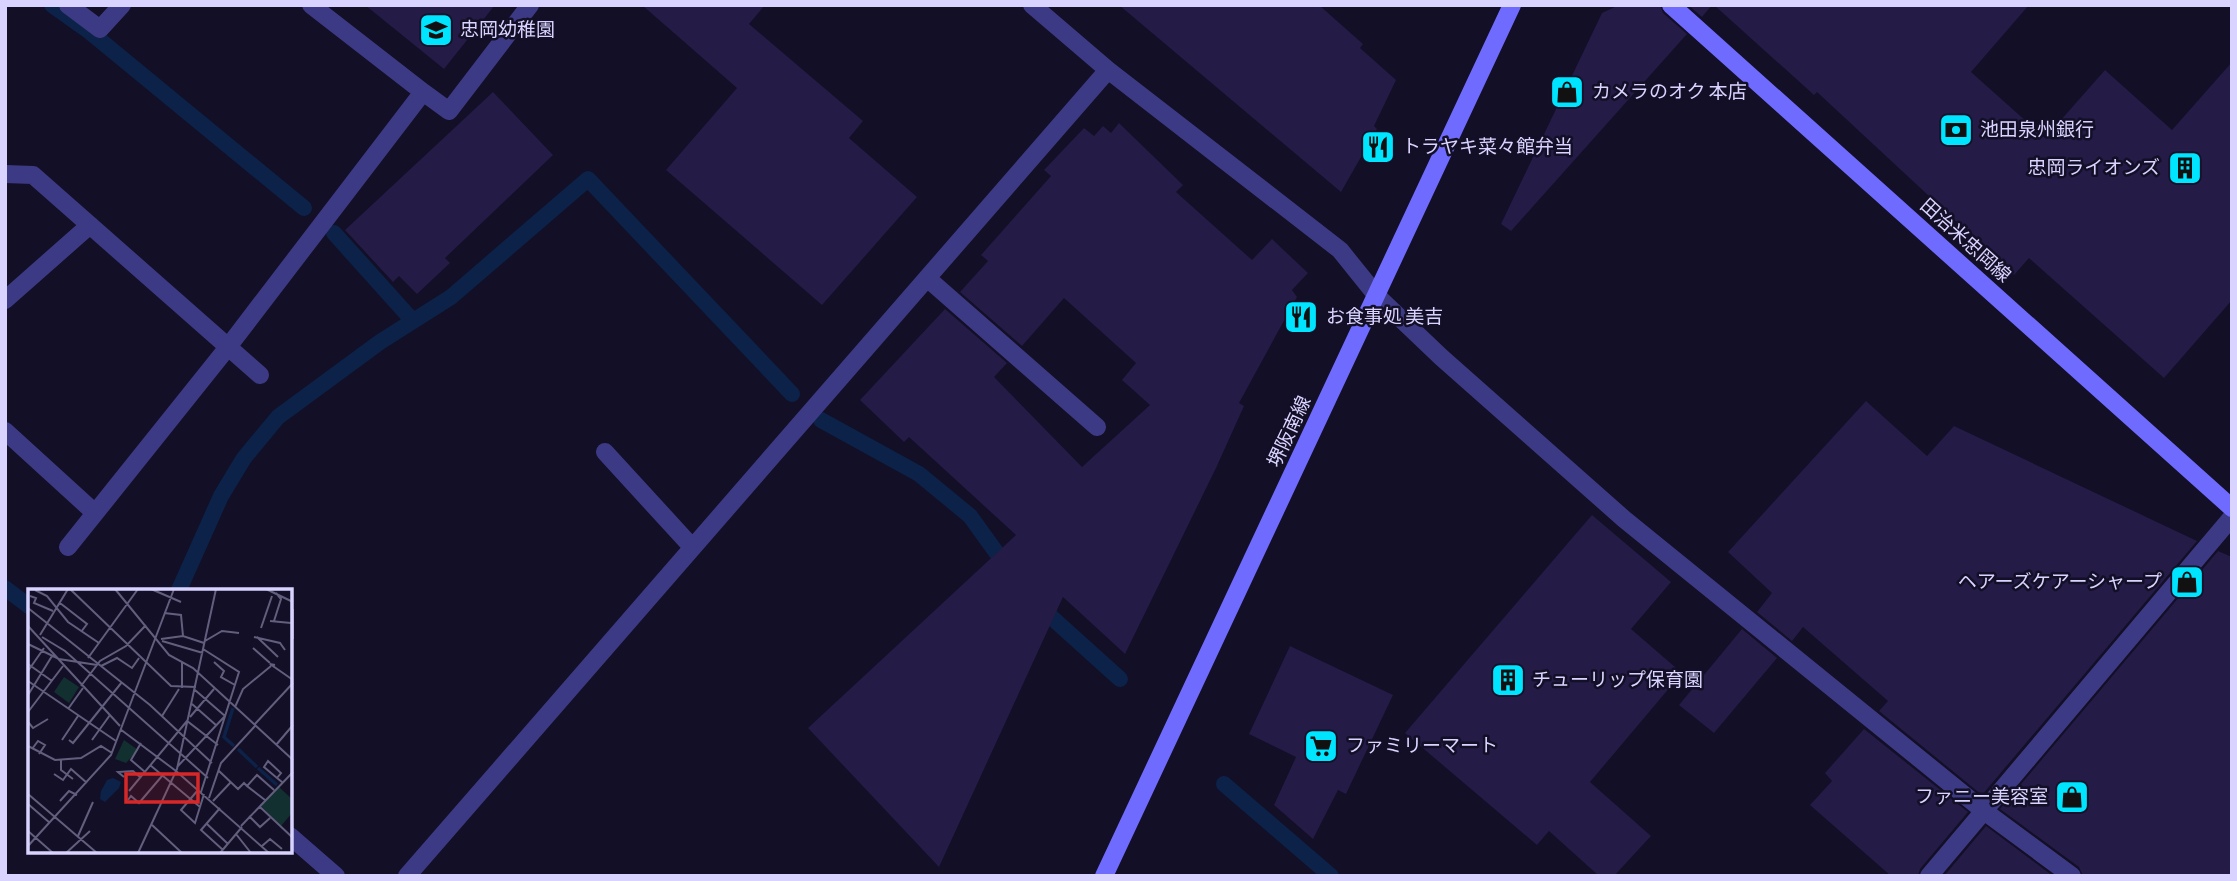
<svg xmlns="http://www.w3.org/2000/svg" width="2237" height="881" font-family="'Alegreya Sans','Noto Sans JP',sans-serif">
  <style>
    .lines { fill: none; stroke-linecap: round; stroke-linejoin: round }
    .stream { stroke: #0c2248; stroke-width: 16 }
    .building { fill: #241b47 }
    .minor { stroke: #3d3a85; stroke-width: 18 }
    .secondary { stroke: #6f6bff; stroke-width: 18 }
    .labels { text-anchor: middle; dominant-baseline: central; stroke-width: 5; stroke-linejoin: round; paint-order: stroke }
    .poi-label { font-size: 19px; fill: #d9d4ff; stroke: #130f26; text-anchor: start }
    .street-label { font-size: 19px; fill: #d9d4ff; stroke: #130f26 }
    .inset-river { fill: none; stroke: #0c2248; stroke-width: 3.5 }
    .inset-road { fill: none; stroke: #625e7d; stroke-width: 2 }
    .view { fill: #d62828; fill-opacity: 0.15; stroke: #d62828; stroke-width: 3.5 }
    .inset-edge { fill: none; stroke: #d9d4ff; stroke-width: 3.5 }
  </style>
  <rect width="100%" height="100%" fill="#130f26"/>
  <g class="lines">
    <path class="stream" d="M52 5 90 32 304 208
      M334 233 413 321
      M821 420 919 474 970 516 1009 570
      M5 588 30 607
      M179 590 221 496 244 458 278 417 380 342 451 297 588 179 792 394
      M1039 606 1120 679
      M1224 784 1331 876"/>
  </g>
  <path class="building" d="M365 5H495L444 69Z
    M642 5H765L749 24 863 121 849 138 917 197 822 305 666 170 737 88Z
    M1119 5H1319L1363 44 1360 48 1396 80 1374 126 1377 129 1341 192Z
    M1619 5H1660L1663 13 1687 34 1511 231 1501 224 1602 13Z
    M1688 5H1712L1702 17Z
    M1714 5H2029L1971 72 2045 138 2105 70 2172 130 2232 62V300L2164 378 2029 258 2014 275 1817 92 1814 95Z
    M493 92 553 155 445 258 450 263 417 294 399 276 393 282 345 230Z
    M1119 123 1183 185 1176 192 1252 260 1272 239 1308 273 1292 290 1297 297 1239 403 1244 406 1216 468 1125 654 1063 597 939 867 808 728 1016 535 909 437 904 442 860 400 945 309 1007 363 994 377 1082 467 1150 405 1122 380 1136 363 1064 298 1022 346 960 292 988 261 981 255 1051 176 1044 170 1084 128 1094 136 1103 126 1111 133Z
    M1866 401 1927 456 1954 426 2197 541 1982 795 1879 711 1888 701 1803 627 1792 641 1757 612 1772 593 1728 552Z
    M1592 515 1671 582 1631 629 1682 673 1590 782 1651 836 1614 876H1599L1549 831 1537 845 1405 733Z
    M2218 551 2232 557V876H2083L2079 867 2000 809Z
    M1742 629 1777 658 1714 733 1679 705Z
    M1290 646 1393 695 1346 794 1338 790 1313 839 1274 805 1296 757 1249 734Z
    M1864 729 1968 812 1920 869 1918 876H1891L1810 805 1832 781 1825 773Z
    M1986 826 2053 876H1944Z"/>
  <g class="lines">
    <path class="minor" d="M68 5 100 29 122 5
      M311 5 423 92
      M1032 5 1108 70 1340 250 1377 296 1441 357 1624 519 1984 811 2072 876
      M5 174 33 175 260 375
      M927 278 1097 427
      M5 300 90 225
      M5 431 95 513
      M605 452 692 547
      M68 547 228 347 423 92 449 111 530 5
      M290 836 336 876
      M407 876 1108 70
      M1929 876 2232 517"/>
    <path class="secondary" d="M1671 5 2232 508
      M1104 876 1512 5"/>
  </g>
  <defs>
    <g id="school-square" transform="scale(1.75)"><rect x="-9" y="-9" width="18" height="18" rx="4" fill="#00e5ff" stroke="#130f26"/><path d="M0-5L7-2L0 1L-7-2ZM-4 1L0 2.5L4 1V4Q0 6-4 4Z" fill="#111"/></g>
    <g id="shop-square" transform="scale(1.75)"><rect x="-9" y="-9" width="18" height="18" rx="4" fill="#00e5ff" stroke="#130f26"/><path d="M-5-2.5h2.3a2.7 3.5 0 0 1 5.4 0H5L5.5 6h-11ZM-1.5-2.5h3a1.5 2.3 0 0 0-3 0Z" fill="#111"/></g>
    <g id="bank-square" transform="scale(1.75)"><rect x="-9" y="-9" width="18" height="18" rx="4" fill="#00e5ff" stroke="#130f26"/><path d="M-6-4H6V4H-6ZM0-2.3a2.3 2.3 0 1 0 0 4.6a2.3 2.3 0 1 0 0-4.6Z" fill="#111"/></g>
    <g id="restaurant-square" transform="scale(1.75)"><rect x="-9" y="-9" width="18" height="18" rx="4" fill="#00e5ff" stroke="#130f26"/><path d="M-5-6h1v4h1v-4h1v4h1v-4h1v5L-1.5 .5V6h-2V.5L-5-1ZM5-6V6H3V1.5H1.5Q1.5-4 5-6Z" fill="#111"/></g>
    <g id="building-square" transform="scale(1.75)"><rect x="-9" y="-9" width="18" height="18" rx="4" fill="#00e5ff" stroke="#130f26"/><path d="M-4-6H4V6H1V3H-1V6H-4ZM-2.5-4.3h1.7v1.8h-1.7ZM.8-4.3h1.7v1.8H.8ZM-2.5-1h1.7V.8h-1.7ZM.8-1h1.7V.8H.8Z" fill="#111"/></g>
    <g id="supermarket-square" transform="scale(1.75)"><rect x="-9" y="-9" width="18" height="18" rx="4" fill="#00e5ff" stroke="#130f26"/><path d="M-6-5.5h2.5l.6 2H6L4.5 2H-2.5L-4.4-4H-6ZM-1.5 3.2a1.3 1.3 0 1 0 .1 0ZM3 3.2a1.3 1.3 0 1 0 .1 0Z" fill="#111"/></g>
  </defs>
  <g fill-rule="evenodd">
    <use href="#school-square" x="436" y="30"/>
    <use href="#shop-square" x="1567" y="92"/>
    <use href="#bank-square" x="1956" y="130"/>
    <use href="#restaurant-square" x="1378" y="147"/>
    <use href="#building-square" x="2185" y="168"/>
    <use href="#restaurant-square" x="1301" y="317"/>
    <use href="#shop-square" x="2187" y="582"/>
    <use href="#building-square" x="1508" y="680"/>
    <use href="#supermarket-square" x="1321" y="746"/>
    <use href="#shop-square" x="2072" y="797"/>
  </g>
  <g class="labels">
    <g class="poi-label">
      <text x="460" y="30">忠岡幼稚園</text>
      <text x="1592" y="92">カメラのオク 本店</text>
      <text x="1980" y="130">池田泉州銀行</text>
      <text x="1402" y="147">トラヤキ菜々館弁当</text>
      <text x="2160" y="168" text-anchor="end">忠岡ライオンズ</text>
      <text x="1326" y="317">お食事処 美吉</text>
      <text x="2162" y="582" text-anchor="end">ヘアーズケアーシャープ</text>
      <text x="1532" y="680">チューリップ保育園</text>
      <text x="1346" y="746">ファミリーマート</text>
      <text x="2048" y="797" text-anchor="end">ファニー美容室</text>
    </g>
    <g class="street-label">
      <text transform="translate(1965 241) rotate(42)">田治米忠岡線</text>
      <text transform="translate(1290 432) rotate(-65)">堺阪南線</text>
    </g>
  </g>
  <g transform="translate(28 589)">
    <rect width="264" height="264" fill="#130f26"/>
    <path d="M36 88 51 98 41 114 26 103ZM96 151 110 161 98 174 87 170ZM251 198 264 210V224L253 237 233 217Z" fill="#12302f"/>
    <path d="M85 189 93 193 91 199 77 213 72 210 73 202 79 191Z" fill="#0c2248"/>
    <path class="inset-river" d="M205 119 196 148 206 157M210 160 229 178M230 179 249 196"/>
    <path class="inset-road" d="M42 0 143 97 168 98M87 0 141 66 165 79 265 171M123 0 153 13M238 0 265 13M7 1 19 7 40 33 71 54M2 7 8 9 6 14 25 22M32 14 59 35 53 43M0 19 122 116 184 174M265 20V50M136 24 153 26 155 47M242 32 263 34M246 32 253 10 248 4M0 37 92 137M233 39 244 7M12 46 40 0M14 48 37 62 180 189M226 48 252 54 257 61M229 48 250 68M133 50 155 47 176 54M134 52 175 64M177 52 194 42 211 44M0 55 31 70 69 76M225 59 242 74M60 69 110 0M154 73V99M186 73 196 82 193 88 207 96M0 75 24 92M247 76 242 75 265 91M73 77 89 69 104 79 111 69M0 82 16 59M0 92 88 152M53 97 72 72 98 57 118 36M167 101 197 127M0 106 24 67M164 115 189 137M207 118 215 100 243 77M40 120 55 99M0 123 35 77M134 127 151 100M162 128 186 100M0 133 5 139 20 130M226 136 265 94M92 140 148 182M34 151 50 127M41 151 45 154 94 93M64 151 82 126M113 154 103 171 117 183M248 156 265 136M0 157 27 171 53 169 73 157 84 164M4 160 10 152 17 156 11 165M33 171V181L45 190M122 176 172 218M149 178 197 127M148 182 241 264M191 182 210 200 216 194 219 197M26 185 35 191 43 180 59 194M96 188 90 183 105 182 112 188M249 189 253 184 240 172 236 178 249 189 254 193M170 201 153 221 167 234 176 205M101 202 159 132 190 156M173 203 211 83 175 60M0 205 69 264M181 209 193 174 227 137M100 211 103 207 111 214 134 187M237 211 219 197 229 186 246 201M32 212 41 202 49 206M185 212 203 193M0 215 22 234M231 217 265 249M192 219 173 241 195 261M221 227 232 238 242 229M123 235 154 264M179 235 200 255M213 237 265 183M0 242 25 264M208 245 223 264M50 247 65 213M0 257 83 166 146 0M234 257 242 250 254 260M38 264 62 242M110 264 149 180 188 0M192 264 214 238"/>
    <path class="view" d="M98 185H170V213H98Z"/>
    <rect width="264" height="264" class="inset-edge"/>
  </g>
  <rect width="2237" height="881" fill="none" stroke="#d9d4ff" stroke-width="14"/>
</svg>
